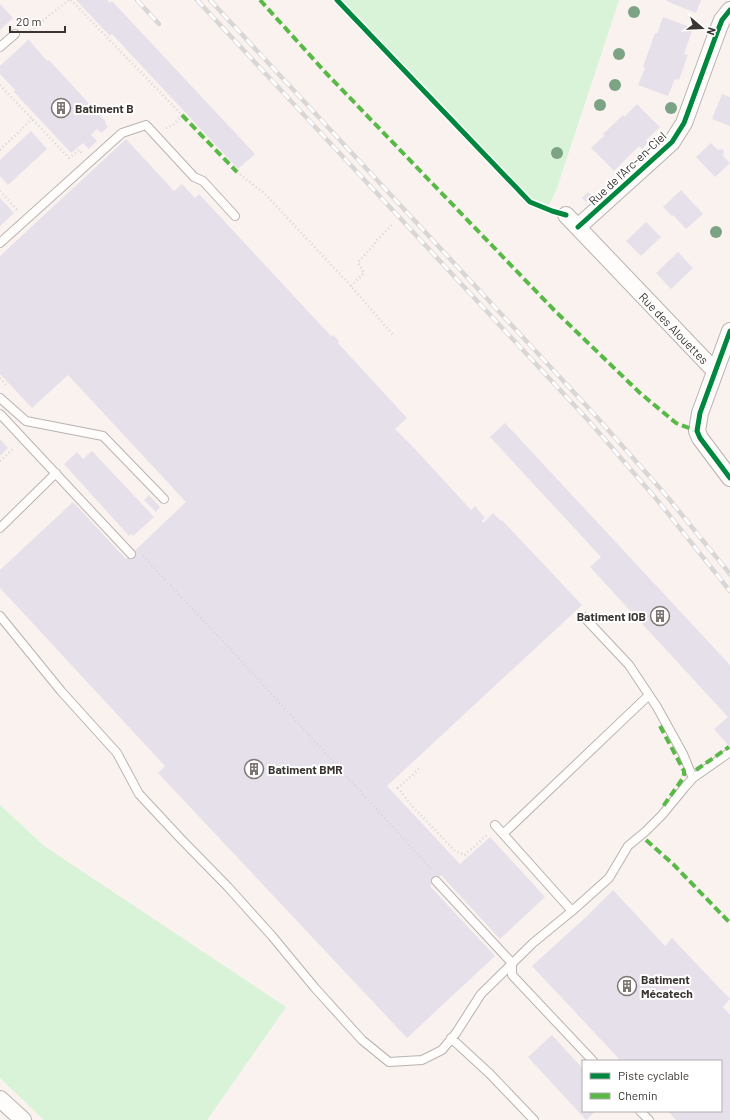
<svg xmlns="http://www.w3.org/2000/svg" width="730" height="1120" font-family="Barlow,sans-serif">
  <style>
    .green { fill: #d8f3d7 }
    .building { fill: #e6e0eb }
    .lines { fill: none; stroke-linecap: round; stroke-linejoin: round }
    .lane-casing { stroke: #b9b3b0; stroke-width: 10 }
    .street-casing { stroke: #b9b3b0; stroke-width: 18 }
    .path { stroke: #d7d5d4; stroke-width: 2.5; stroke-dasharray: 1 3; stroke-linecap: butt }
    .lane { stroke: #fefdfc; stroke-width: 8 }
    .street { stroke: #fefdfc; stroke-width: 16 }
    .rail-casing { stroke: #d9d7d6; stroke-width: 4.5 }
    .rail { stroke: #fff; stroke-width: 3; stroke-dasharray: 9; stroke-linecap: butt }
    .quiet { stroke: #58b947; stroke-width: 4; stroke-dasharray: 8 4; stroke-linecap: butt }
    .cycleway-casing { stroke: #fff; stroke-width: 8 }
    .cycleway { stroke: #00873e; stroke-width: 5 }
    .tree { fill: #7ca383 }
    .labels { text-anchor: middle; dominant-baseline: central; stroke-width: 4; stroke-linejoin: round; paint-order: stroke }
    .poi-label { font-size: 12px; font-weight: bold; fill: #3a3532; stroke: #fff; text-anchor: start }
    .street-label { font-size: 12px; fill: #3a3532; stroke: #fff }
  </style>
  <rect width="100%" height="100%" fill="#faf2ee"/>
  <path class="green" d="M340 0H619L556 191 545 213 531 207Z
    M0 805 44 846 286 1007 207 1120H44L0 1078Z"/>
  <path class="building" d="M76 0H107L110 3 112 1 255 154 238 169 112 34 110 36Z
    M667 0H701L696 13 666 1Z
    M0 4 13 18 0 30Z
    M663 17 693 28 684 54 688 55 679 80 675 79 668 96 638 85 645 68 643 67 655 33 657 34Z
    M28 39 47 61 49 60 106 122 105 123 108 127 101 133 97 129 91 135 97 141 89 149 83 143 71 153 14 92 15 90 0 74V66L27 41Z
    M722 94 730 97V126L712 119Z
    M637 104 660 127 646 140 648 142 642 149 639 146 614 171 591 148 604 136 603 134 623 115 624 117Z
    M31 131 47 149 8 185 0 176V160Z
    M126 139 174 191 182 184 195 198 199 194 331 336 333 335 339 341 338 343 407 418 395 429 415 449 471 510 475 506 485 518 482 521 483 523 493 513 501 521 502 520 582 605 387 786 460 864 490 837 545 897 500 939 441 875 430 886 495 956 407 1038 158 773 165 766 0 588V570L73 502 126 559 186 502 68 375 32 408 0 374V256Z
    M711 143 718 150 722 149 724 151 723 156 730 163 715 177 696 157Z
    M681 190 703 214 686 229 673 215 672 216 663 207Z
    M588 192 592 196 586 202 582 198Z
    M0 198 14 213 0 226Z
    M646 222 661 237 641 256 626 241Z
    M678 252 693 268 671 289 656 273Z
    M505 423 730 665V747L714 729 728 717 590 567 601 557 490 437Z
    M0 439 8 448 0 456Z
    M92 451 154 517 133 536 131 534 129 536 64 464 77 452 83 459Z
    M149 495 160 507 156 512 144 500Z
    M613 890 665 946 672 938 730 999 723 1007 730 1015V1120H676L668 1111H721V1061H621L532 966 586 917Z
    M552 1035 583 1069V1111H596L586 1120 528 1057Z"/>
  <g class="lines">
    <g class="lane-casing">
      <path id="lane" d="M0 47 15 34
        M0 243 122 133 146 125 194 177 203 181 235 216
        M0 398 26 421 103 436 164 499
        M0 414 131 554
        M0 528 56 473
        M0 616 61 691 117 753 139 794 181 839 228 887 272 936 315 988 362 1040 389 1062 422 1060 442 1050 456 1033 481 994 533 943 572 911 609 878 628 846 646 831 662 815 685 787 693 778 730 752
        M584 617 629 665 657 707 683 754 693 778
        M495 825 572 911
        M503 834 649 695
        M436 881 512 963V975L593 1061
        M451 1038 490 1074 534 1120
        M640 1111 649 1120"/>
    </g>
    <g class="street-casing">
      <path id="street" d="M566 215 715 371
        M578 227 661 152 672 142 684 123 718 30 722 20 730 10
        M730 331 700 413 697 431 700 438 730 478
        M0 1099 23 1120"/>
    </g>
    <path class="path" d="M71 0 182 115 173 125 166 128
      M27 33 69 0
      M0 85 69 158 79 150 82 153
      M0 150 32 119
      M237 172 265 194 351 286 393 335
      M0 191 18 211
      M351 286 364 273 358 262 374 245 376 241 392 225
      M0 378 8 387
      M0 461 14 448
      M143 556 247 667 431 869
      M419 769 398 788 413 807 455 851 465 855 487 835"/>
    <use href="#lane" class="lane"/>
    <use href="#street" class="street"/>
    <g class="rail-casing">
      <path id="rail" d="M137 0 159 24
        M197 0 588 420 658 501 730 591
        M210 0 594 414 665 494 730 574"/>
    </g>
    <use href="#rail" class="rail"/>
    <path class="quiet" d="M260 0 326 73 555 311 640 393 676 423 697 431
      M182 115 237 172
      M660 726 684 771V775L683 778 662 808
      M696 770 729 747
      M646 840 673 864 730 923"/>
    <g class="cycleway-casing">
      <path id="cycleway" d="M337 0 530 202 552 211 566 215
        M578 227 661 152 672 142 684 123 718 30 722 20 730 10
        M730 331 700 413 697 431 700 438 730 478"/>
    </g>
    <use href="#cycleway" class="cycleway"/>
  </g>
  <g class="tree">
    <circle cx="634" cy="12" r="6"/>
    <circle cx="619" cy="54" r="6"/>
    <circle cx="615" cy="85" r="6"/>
    <circle cx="600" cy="105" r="6"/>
    <circle cx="671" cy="108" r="6"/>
    <circle cx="557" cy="153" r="6"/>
    <circle cx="716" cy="232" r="6"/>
  </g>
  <defs>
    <g id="building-ring" transform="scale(1)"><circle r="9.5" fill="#fff" stroke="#7d7774" stroke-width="1.5"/><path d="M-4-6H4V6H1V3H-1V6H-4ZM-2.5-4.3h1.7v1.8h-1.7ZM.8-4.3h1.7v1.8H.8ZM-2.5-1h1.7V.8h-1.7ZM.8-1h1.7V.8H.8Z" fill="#7d7774"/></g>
  </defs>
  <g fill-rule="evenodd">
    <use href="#building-ring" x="61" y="108"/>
    <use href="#building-ring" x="660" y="616"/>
    <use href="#building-ring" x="254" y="769"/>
    <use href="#building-ring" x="627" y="986"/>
  </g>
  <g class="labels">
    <g class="poi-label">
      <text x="75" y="108">Batiment B</text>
      <text x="646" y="616" text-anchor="end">Batiment IOB</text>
      <text x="268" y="769">Batiment BMR</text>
      <text x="641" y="979">Batiment<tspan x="641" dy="14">Mécatech</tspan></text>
    </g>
    <g class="street-label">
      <text transform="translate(627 168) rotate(-43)">Rue de l'Arc-en-Ciel</text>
      <text transform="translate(674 328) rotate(46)">Rue des Alouettes</text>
    </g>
  </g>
  <rect x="582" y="1060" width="140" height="52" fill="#ffffff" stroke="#b0aead"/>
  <rect x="590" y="1073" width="20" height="6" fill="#00873e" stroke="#b0aead"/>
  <text x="618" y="1080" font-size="12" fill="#3a3532">Piste cyclable</text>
  <rect x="590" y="1093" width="20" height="6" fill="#58b947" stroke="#b0aead"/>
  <text x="618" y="1100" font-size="12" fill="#3a3532">Chemin</text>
  <g transform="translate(702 28) rotate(109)" stroke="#ffffff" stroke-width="3" paint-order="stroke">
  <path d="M0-3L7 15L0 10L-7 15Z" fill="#3a3532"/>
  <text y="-6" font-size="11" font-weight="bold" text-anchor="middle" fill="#3a3532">N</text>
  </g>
  <path d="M10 26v6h55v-6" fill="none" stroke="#3a3532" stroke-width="2"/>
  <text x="16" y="26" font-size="12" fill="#3a3532" stroke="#ffffff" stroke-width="3" paint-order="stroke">20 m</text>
</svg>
